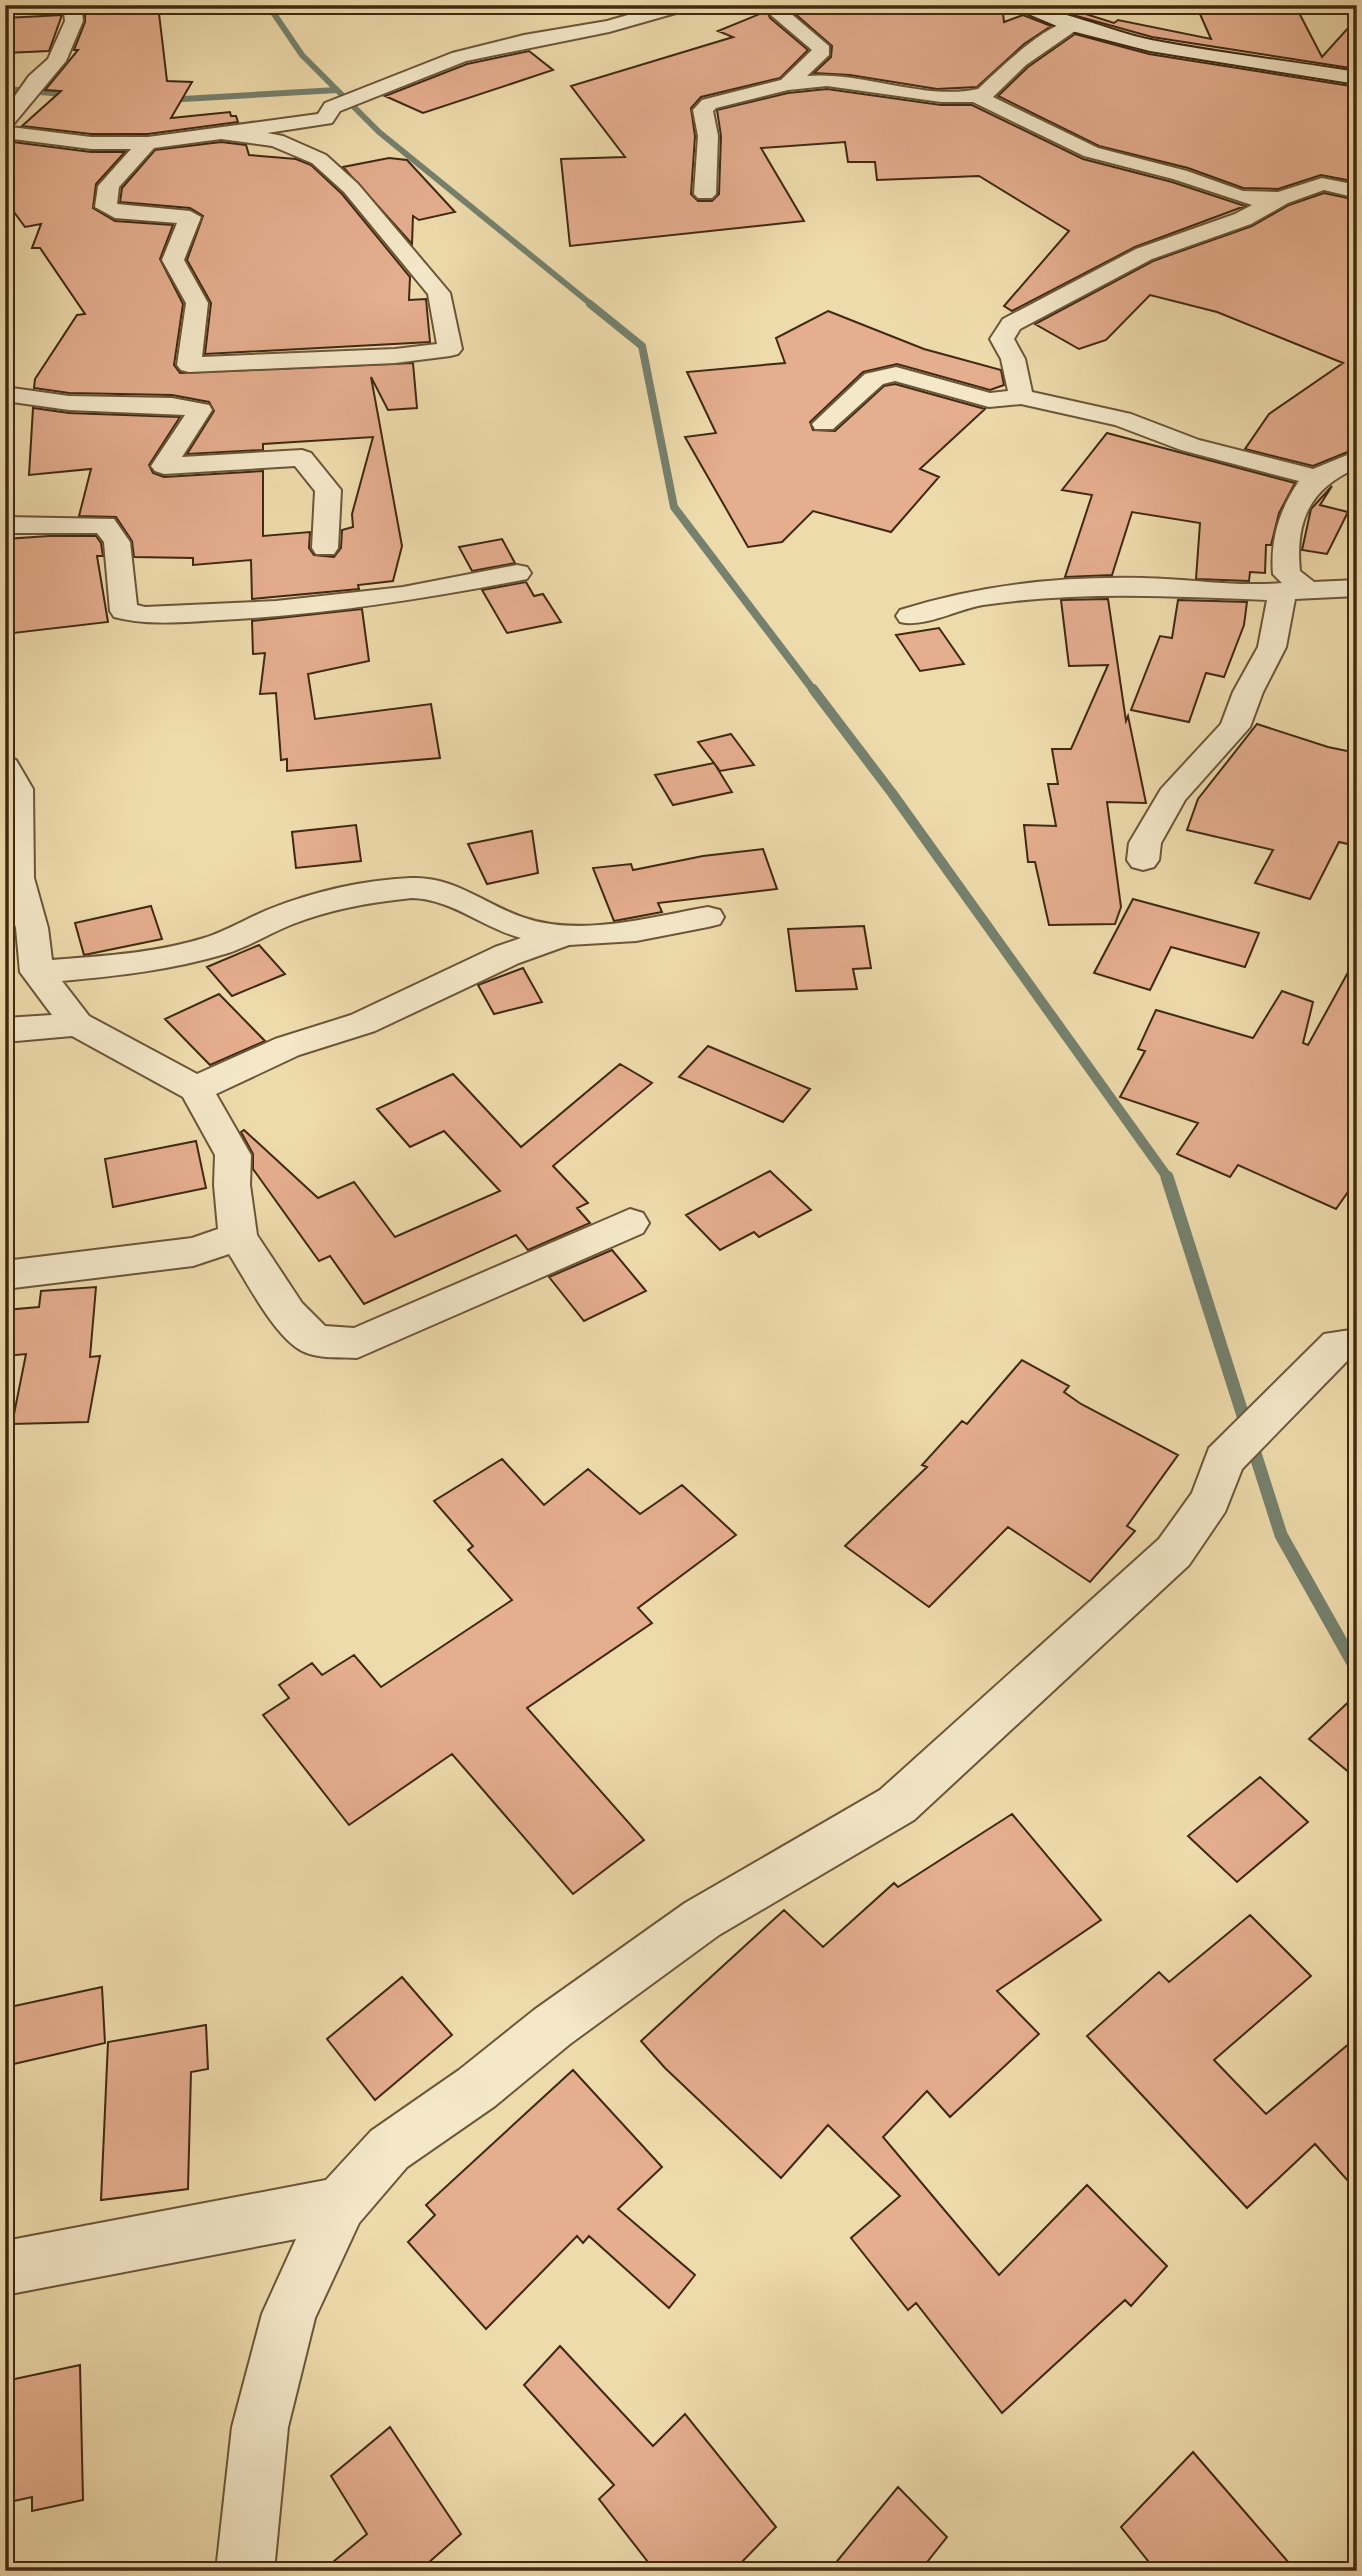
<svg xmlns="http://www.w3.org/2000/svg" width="1362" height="2576" font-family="'Libre Bodoni',serif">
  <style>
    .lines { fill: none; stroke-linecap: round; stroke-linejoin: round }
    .stream-far3 { stroke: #75816e; stroke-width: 6 }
    .stream-far2 { stroke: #75816e; stroke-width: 8 }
    .stream-far1 { stroke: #75816e; stroke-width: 10 }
    .stream { stroke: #75816e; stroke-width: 13 }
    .building { fill: #e5ae8f; stroke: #3f2912; stroke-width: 2 }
    .street-casing { stroke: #6b5638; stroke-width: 4 }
    .secondary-casing { stroke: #3f2912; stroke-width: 4 }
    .street { fill: #f4e8c9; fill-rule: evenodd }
    .secondary { fill: #f4e8c9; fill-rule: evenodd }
  </style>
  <rect width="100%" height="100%" fill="#eedbac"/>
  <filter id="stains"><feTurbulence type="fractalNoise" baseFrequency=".00286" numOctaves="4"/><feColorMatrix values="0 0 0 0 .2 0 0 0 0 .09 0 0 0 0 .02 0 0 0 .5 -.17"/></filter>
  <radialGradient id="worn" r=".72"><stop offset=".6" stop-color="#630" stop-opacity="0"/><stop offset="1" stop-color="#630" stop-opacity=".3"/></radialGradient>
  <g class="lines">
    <path class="stream-far3" d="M268 5 302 55 379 132 592 305
      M5 89 75 95
      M166 100 337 90"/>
    <path class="stream-far2" d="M590 304 642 346 674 507 814 691"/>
    <path class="stream-far1" d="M813 689 892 793 1168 1178"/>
    <path class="stream" d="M1167 1177 1281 1535 1357 1670"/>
  </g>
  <path class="building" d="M100 5H158L167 81 192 82 171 118 230 112 231 116H236L238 122 148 134H91L22 126 61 91 45 90 78 50H74L85 22V14H97Z
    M803 5H1002L1004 22 1023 15 1051 26 1024 44 977 87 937 89 850 75 814 73 831 57 832 46 793 12Z
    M1057 5 1114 23 1118 20 1211 39 1196 5H1295L1322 57 1357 18V69L1152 37 1044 7Z
    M767 11 770 18 808 50 780 78 701 97 691 108 695 136 691 194 698 201H712L719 194 721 136 717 110 788 93 827 89 941 105H972L1083 159 1172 182 1245 206 1135 247 1012 311 1004 306 1069 231 979 176 877 180 875 162H848L845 142 761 148 804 221 570 246 561 159 625 157 571 86 733 37 718 31Z
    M62 15 49 51 5 53V18Z
    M1075 34 1149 54 1357 87V182L1321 175 1278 189 1243 188 1188 168 1099 146 998 96 1028 67Z
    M529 51 553 70 423 113 385 96 467 64Z
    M5 141 91 152H125L96 184 93 208 115 221 173 225 160 259 183 304 174 365 180 373 413 363 417 408 388 410 371 377 402 546 393 581 358 585 359 589 252 599 251 560 193 565V558L134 557 132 541 116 517 79 516 91 469 29 475 33 408 69 413 180 417 149 465 153 473 164 477 263 471V536L310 532 309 548 314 555 334 557 341 548 342 530 353 527 352 514 373 437 263 444V450L187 454 214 411 209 402 172 395 69 393 34 388 35 379 77 315 85 314 40 248H32L41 224 25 227 5 200Z
    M221 142 246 145 249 155 296 159 311 165 342 194 410 277 409 300 426 299 430 342 205 354 211 303 187 260 203 216 190 208 120 202 122 188 155 150Z
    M389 158 407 160 455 212 419 220 413 216 412 244 343 167Z
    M1324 193 1357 200 1355 449 1313 466 1245 449 1269 414 1343 363 1217 312 1150 295 1106 340 1079 349 1035 324 1153 261 1252 226 1289 205Z
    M828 311 924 349 1001 370 1004 385 990 390 897 364 863 372 810 422 813 430 835 431 884 386 895 384 985 409 920 469 939 477 891 532 813 511 782 542 748 547 685 437 716 433 687 372 785 363 776 338Z
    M1107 433 1295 483 1279 513 1271 545H1266L1265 573 1250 572 1249 581 1196 579 1200 523 1132 512 1112 575 1065 577 1092 495 1062 490Z
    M1332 486 1320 505 1348 512 1327 554 1302 550 1311 509Z
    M49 536H96L101 543 103 556H97L108 622 5 634V539Z
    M502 539 515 563 472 571 459 547Z
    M526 582 534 596 543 594 561 622 507 633 482 590Z
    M1108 599 1126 721 1128 716 1146 803 1107 802 1121 907 1115 924 1049 925 1035 862H1028L1024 825 1056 826 1048 784H1058L1052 749H1071L1108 665 1069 666 1061 600Z
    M1178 600 1247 602 1244 625 1224 677 1206 673 1189 722 1131 710 1160 636 1172 638Z
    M362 609 369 661 308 674 315 719 431 704 440 758 287 771V759L281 760 276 693 260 694 265 653 253 654 252 621Z
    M939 628 964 664 920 671 896 635Z
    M1257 724 1328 747 1357 753V823L1352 845 1339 842 1310 899 1255 883 1273 850 1187 830 1198 799Z
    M731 734 754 765 720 771 698 742Z
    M714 763 732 792 673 805 655 775Z
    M356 825 361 861 296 868 292 832Z
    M532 831 538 873 487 884 468 844Z
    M763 849 777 889 658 903 662 912 614 921 593 868 631 864 633 870 703 856Z
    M1133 899 1259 933 1245 967 1171 947 1150 990 1094 973Z
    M151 906 162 939 84 955 75 923Z
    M864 926 871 968 853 969 857 989 796 991 788 929Z
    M259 945 285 974 232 996 207 967Z
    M1357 956V1179L1336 1209 1238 1165 1230 1177 1177 1154 1198 1123 1120 1097 1145 1051 1138 1049 1156 1010 1253 1038 1282 991 1313 1002 1303 1043 1308 1045Z
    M523 968 542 1002 494 1014 478 985Z
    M219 994 265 1041 210 1065 165 1019Z
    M708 1046 810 1089 783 1122 679 1077Z
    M620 1064 652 1083 553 1166 588 1203 577 1208 590 1223 528 1250 516 1235 364 1304 330 1256 319 1261 253 1169V1154L241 1132 244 1130 318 1198 354 1182 395 1237 500 1191 444 1131 410 1147 377 1109 453 1074 521 1147Z
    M196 1141 206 1188 113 1207 105 1159Z
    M770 1171 811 1210 759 1237 754 1232 720 1250 686 1215Z
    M612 1250 646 1291 584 1321 549 1277Z
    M96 1287 90 1357 100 1356 88 1422 12 1424 26 1354 5 1356V1310L39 1307 41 1291Z
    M1022 1360 1069 1386 1064 1392 1081 1404 1178 1455 1127 1526 1135 1531 1090 1582 1008 1527 929 1607 845 1546 927 1467 922 1465 962 1421 967 1424Z
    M502 1459 544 1505 588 1469 640 1514 682 1485 736 1535 638 1608 652 1623 527 1708 644 1840 573 1894 452 1754 349 1825 263 1715 289 1698 279 1685 312 1663 322 1675 354 1655 381 1687 512 1600 468 1550 473 1546 434 1501Z
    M1357 1694V1779L1309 1739Z
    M1260 1777 1308 1822 1237 1882 1188 1836Z
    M1012 1814 1101 1920 997 1991 1039 2034 950 2117 927 2091 883 2137 999 2275 1087 2185 1167 2266 1131 2306 1125 2300 1002 2413 916 2303 908 2310 851 2238 900 2196 828 2125 781 2178 665 2068 641 2041 784 1910 823 1947 894 1883 898 1887Z
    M1250 1915 1311 1976 1214 2060 1266 2114 1357 2037V2191L1315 2144 1247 2208 1087 2036 1159 1972 1169 1982Z
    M402 1977 452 2035 375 2100 327 2039Z
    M102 1987 105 2043 5 2066V2008Z
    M206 2025 208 2069 191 2072 188 2189 101 2200 108 2042Z
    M573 2070 662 2167 618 2209 695 2275 669 2308 589 2236 583 2243 577 2236 486 2329 408 2242 435 2215 426 2205Z
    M560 2346 653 2446 685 2414 776 2527 733 2571H655L599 2499 614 2485 524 2385Z
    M80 2365 83 2500 32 2511V2497L5 2503V2381Z
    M390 2427 461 2534 419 2571H322L367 2534 331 2476Z
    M1193 2452 1296 2571H1156L1121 2527Z
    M898 2487 947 2537 920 2571H829Z"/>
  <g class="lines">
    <g class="street-casing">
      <path id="street" d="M68 5H86L82 12 83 21 66 61 11 127 91 137H148L318 114 325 103 452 53 524 35 607 21 663 5H693L690 9 609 32 466 61 340 111 332 123 267 133 283 136 326 155 358 184 450 293 462 349 458 354 450 356 395 363 189 372 181 370 177 365 186 303 162 260 177 223 115 218 95 207 98 186 131 149H91L5 138V110L29 76 48 59 65 21 64 12ZM221 139 272 146 312 163 344 192 428 294 437 344 395 349 202 357 208 303 184 260 201 217 190 211 117 204 119 187 154 148Z
        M771 5H800L789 12 829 46V55L807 76C862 71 925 101 978 89 996 72 1054 15 1078 21L1080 25 1078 29 1026 65 993 97 1098 148 1187 171 1243 191 1278 192 1322 178 1357 185V198L1324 190 1288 203 1251 224 1152 259 1020 329 1014 339 1025 359 1032 392 1131 414 1199 440 1313 469 1357 451V468C1310 488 1295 521 1300 571L1314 582 1357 580V596L1295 599 1286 647 1263 692 1250 727 1185 800 1161 843 1159 860 1154 867 1143 870 1132 867 1127 860 1129 843 1161 789 1221 724 1233 692 1258 647 1267 600C1172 596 1078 591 983 605 958 609 925 628 900 622L896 616 900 610C979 585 1060 576 1143 578 1189 579 1236 587 1282 583L1273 574C1270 539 1280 509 1299 481L1181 450 1115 425 1021 404 989 407 895 381 883 384 833 429H815L812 424 865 374 896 367 990 393 1008 391 1001 359 990 339 1003 319 1136 249 1235 214 1252 205 1173 179 1084 156 973 102H941L827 86 788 90 716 108 713 111 718 136 716 194 712 198H698L694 194 698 136 693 110 702 100 781 80 812 50 772 16 769 12Z
        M5 387 69 396 172 398 209 405 212 410 182 457 302 450 311 453 341 490 338 548 334 554H316L312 548 315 491 295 466 164 474 155 471 151 466 185 415 69 410 5 401Z
        M5 517 114 519 130 542 137 605 145 607 276 601 403 587 517 565 527 567 531 573 527 579 517 581C418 600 321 615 220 620 184 622 149 626 114 617L110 611 104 542 97 533H5Z
        M5 757 16 760 33 789 34 878 48 928 52 960C103 956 156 953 204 938 226 931 246 919 267 910 312 892 363 880 411 878 455 876 485 905 525 918 581 937 651 917 708 907L720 910 724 917 720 924 708 927 636 941 569 945 519 963 375 1031 299 1055 216 1094 251 1155 250 1185 257 1235 302 1303 325 1326 354 1328 630 1209 643 1213 649 1223 643 1233 357 1358C340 1357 317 1359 302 1351 274 1336 247 1282 229 1254L193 1266 5 1289V1261L192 1238 218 1229 214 1185 215 1155 183 1097 72 1036 5 1042V1018L52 1015 20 972 16 928 5 890ZM412 898C452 899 483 928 521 938L495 947 351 1015 275 1039 197 1074 89 1016 62 981C117 976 171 970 225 954 248 947 270 933 293 924 331 909 371 902 412 898Z
        M1357 1329V1359L1348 1360 1242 1469 1225 1512 1189 1565 914 1820 719 1935 570 2044 495 2106 407 2167 359 2223 315 2318 288 2427 274 2571H216L232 2427 262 2314 296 2239 5 2295V2241L326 2180 371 2131 459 2070 534 2010 685 1903 880 1790 1159 1539 1192 1493 1209 1448 1324 1334Z"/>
    </g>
    <g class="secondary-casing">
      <path id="secondary" d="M1007 5C1054 5 1104 30 1151 40 1219 53 1288 61 1357 72V84L1150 51 1064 29Z"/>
    </g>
    <use href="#street" class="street"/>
    <use href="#secondary" class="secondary"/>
  </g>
  <rect width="1362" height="2576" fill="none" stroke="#eedbac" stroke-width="28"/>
  <rect x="7" y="7" width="1348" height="2562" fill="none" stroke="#3f2912" stroke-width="3.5"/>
  <rect x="14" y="14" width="1334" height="2548" fill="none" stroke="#3f2912" stroke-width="2"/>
  <rect width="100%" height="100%" filter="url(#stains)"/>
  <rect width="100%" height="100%" fill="url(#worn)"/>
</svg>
